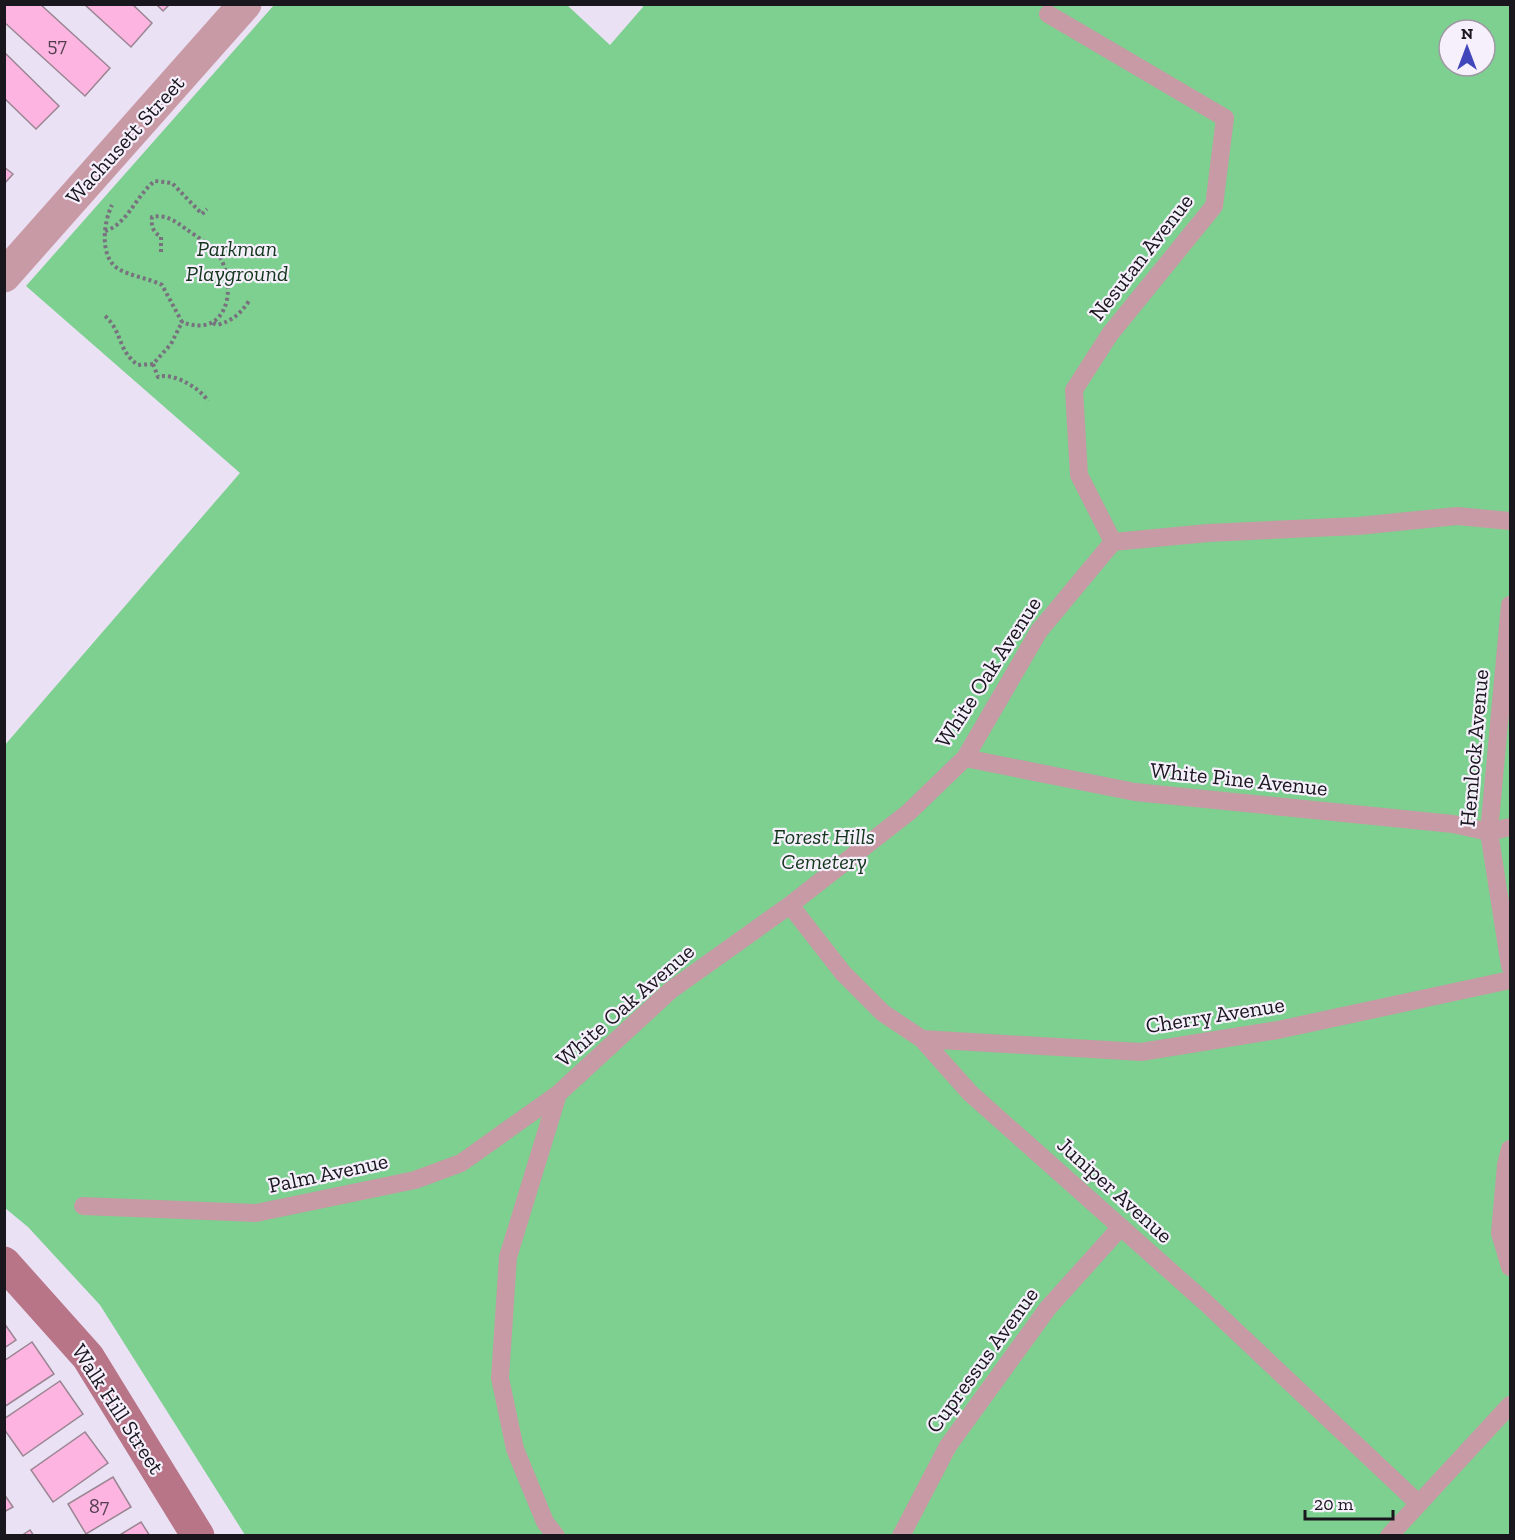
<svg xmlns="http://www.w3.org/2000/svg" width="1515" height="1540" font-family="'Zilla Slab',serif">
  <style>
    .green { fill: #7dd08f; fill-rule: evenodd }
    .building { fill: #fdb4e1; stroke: #9a8692; stroke-width: 1.5 }
    .lines { fill: none; stroke-linecap: round; stroke-linejoin: round }
    .path { stroke: #78727f; stroke-width: 4; stroke-dasharray: 3 3; stroke-linecap: butt }
    .lane { stroke: #c89aa6; stroke-width: 18 }
    .street { stroke: #c89aa6; stroke-width: 33 }
    .secondary { stroke: #b77587; stroke-width: 33 }
    .labels { text-anchor: middle; dominant-baseline: central; stroke-width: 4.5; stroke-linejoin: round; paint-order: stroke }
    .number-label { font-size: 20px; fill: #523e4e }
    .street-label { font-size: 22px; fill: #19161d; stroke: #f6f0fc }
    .park-label { font-size: 22px; font-style: italic; fill: #13361c; stroke: #f6f0fc }
  </style>
  <rect width="100%" height="100%" fill="#ebe1f5"/>
  <path class="green" d="M641 4 1510 5V1535H245L100 1305 28 1227 5 1208 4 746 240 473 26 286 274 5H567L610 45 643 7ZM1449 30H1485V66H1449Z"/>
  <path class="building" d="M4 4H40L110 68 85 96 4 22Z
    M84 4H132L152 23 131 47Z
    M156 4H170L163 11Z
    M4 52 59 106 36 129 4 98Z
    M4 167 13 174 4 184Z
    M4 1323 16 1340 4 1348Z
    M32 1342 54 1374 4 1407V1361Z
    M60 1381 83 1414 23 1456 4 1429V1419Z
    M85 1432 108 1463 53 1502 31 1470Z
    M113 1477 131 1507 86 1534 68 1504Z
    M4 1494 13 1507 4 1512Z
    M141 1522 150 1536H118Z
    M30 1530 34 1536H21Z"/>
  <g class="lines">
    <path class="path" d="M105 231C127 225 137 194 155 181L172 183 202 214 207 209
      M161 252V237C153 232 151 226 152 217 166 214 175 221 186 229 197 237 215 247 221 259 237 291 226 339 182 322
      M105 316C123 332 117 350 138 365L153 364 171 344 182 322 162 285C148 278 129 276 117 268 99 255 104 221 112 205
      M213 323 217 325C232 321 240 314 249 301
      M153 364 158 377C173 372 200 388 208 401"/>
    <path class="lane" d="M1048 14 1225 118 1214 206 1110 334 1074 390 1079 475 1113 542
      M1510 605 1489 832 1510 966
      M965 758 1135 792 1453 824 1489 832 1510 827
      M790 905 843 973 883 1013 922 1039 970 1093 1205 1302 1418 1503
      M922 1039 1141 1052 1278 1030 1510 980
      M1510 1149 1506 1165 1500 1233 1510 1267
      M83 1206 256 1213 415 1180 461 1163 558 1094 671 990 790 905 909 812 965 758 1039 631 1113 542 1208 533 1358 526 1457 516 1510 521
      M556 1536 545 1522 515 1449 500 1378 508 1257 558 1094
      M901 1536 948 1446 1048 1308 1121 1227
      M1389 1536 1510 1405"/>
    <path class="street" d="M4 276 245 4"/>
    <path class="secondary" d="M4 1263 88 1357 198 1536"/>
  </g>
  <g class="labels">
    <g class="number-label">
      <text x="57" y="45">57</text>
      <text x="99" y="1506">87</text>
    </g>
    <g class="street-label">
      <text transform="translate(125 140) rotate(-48)">Wachusett Street</text>
      <text transform="translate(1141 257) rotate(-52)">Nesutan Avenue</text>
      <text transform="translate(988 672) rotate(-57)">White Oak Avenue</text>
      <text transform="translate(1474 748) rotate(-85)">Hemlock Avenue</text>
      <text transform="translate(1239 779) rotate(6)">White Pine Avenue</text>
      <text transform="translate(625 1005) rotate(-41)">White Oak Avenue</text>
      <text transform="translate(1215 1015) rotate(-9)">Cherry Avenue</text>
      <text transform="translate(328 1173) rotate(-12)">Palm Avenue</text>
      <text transform="translate(1115 1190) rotate(42)">Juniper Avenue</text>
      <text transform="translate(982 1360) rotate(-54)">Cupressus Avenue</text>
      <text transform="translate(118 1409) rotate(57)">Walk Hill Street</text>
    </g>
    <g class="park-label">
      <text x="237" y="248">Parkman<tspan x="237" dy="25">Playground</tspan></text>
      <text x="824" y="836">Forest Hills<tspan x="824" dy="25">Cemetery</tspan></text>
    </g>
  </g>
  <rect width="1515" height="1540" fill="none" stroke="#19161d" stroke-width="12"/>
  <g transform="translate(1467 48)"><circle r="28" fill="#f6f0fc" stroke="#9e99a3" stroke-width="1.5"/>
  <path d="M0-4.5L10 22L0 15L-10 22Z" fill="#4246bb"/>
  <text y="-9" font-size="16" font-weight="bold" text-anchor="middle" fill="#19161d">N</text>
  </g>
  <path d="M1305 1510v9h88v-9" fill="none" stroke="#19161d" stroke-width="3"/>
  <text x="1314" y="1510" font-size="18" fill="#19161d" stroke="#f6f0fc" stroke-width="4.5" paint-order="stroke">20 m</text>
</svg>
